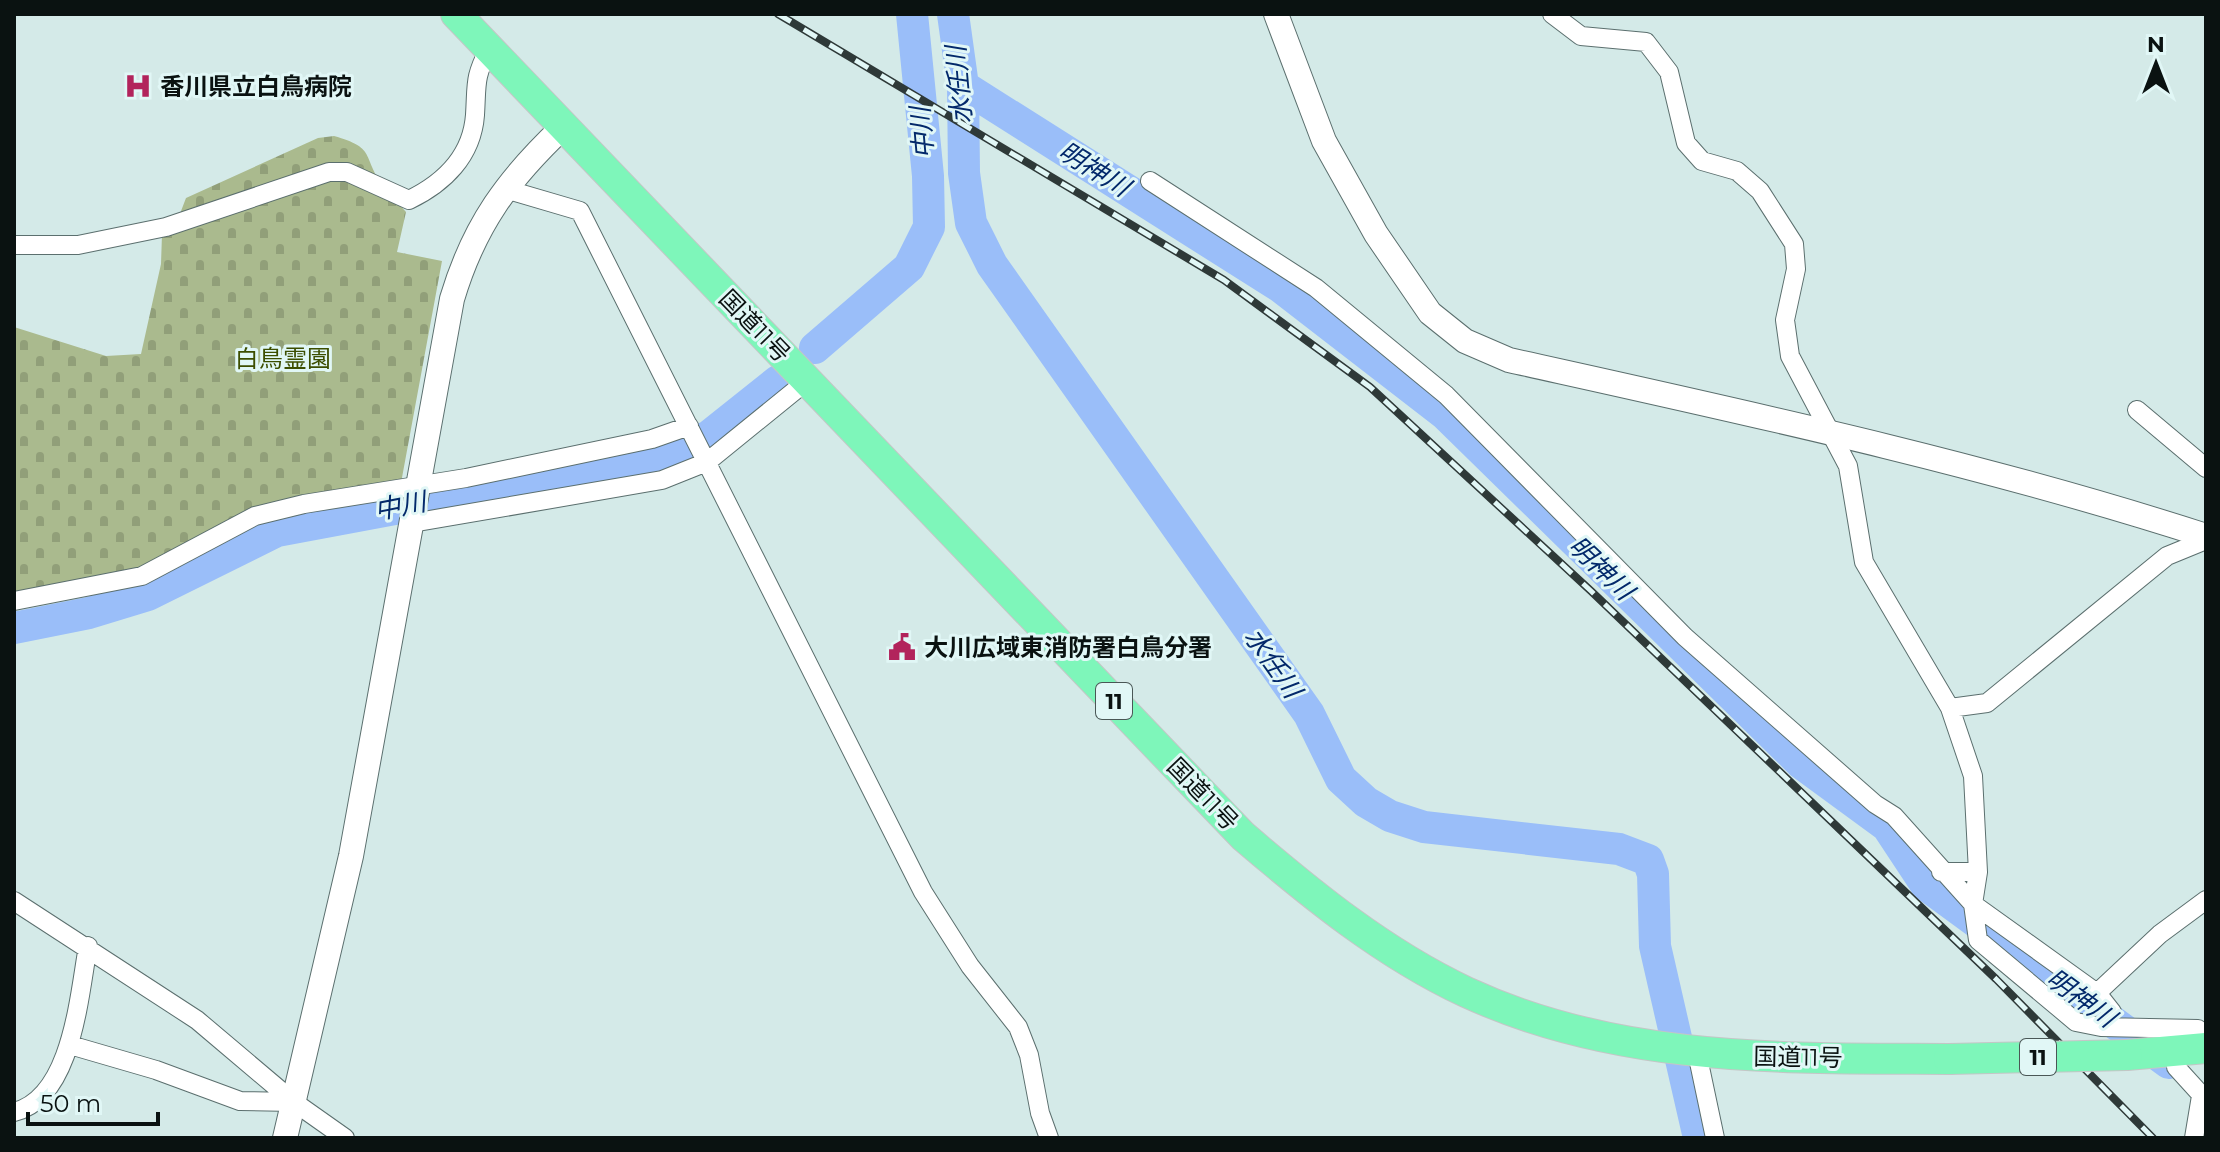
<svg xmlns="http://www.w3.org/2000/svg" width="2220" height="1152" font-family="Montserrat,'Noto Sans JP',sans-serif">
  <style>
    .cemetery { fill: url(#cemetery-stones) }
    .lines { fill: none; stroke-linecap: round; stroke-linejoin: round }
    .river { stroke: #9abef9; stroke-width: 32 }
    .minor-casing { stroke: #5b6f6e; stroke-width: 20 }
    .tertiary-casing { stroke: #5b6f6e; stroke-width: 26 }
    .trunk-casing { stroke: #c4c6c6; stroke-width: 32 }
    .minor { stroke: #fff; stroke-width: 18 }
    .tertiary { stroke: #fff; stroke-width: 24 }
    .trunk { stroke: #7ef6ba; stroke-width: 30 }
    .rail-casing { stroke: #2e3938; stroke-width: 8 }
    .rail { stroke: #e1f7f6; stroke-width: 5; stroke-dasharray: 15; stroke-linecap: butt }
    .trunk-bridge-casing { stroke: #c4c6c6; stroke-width: 32; stroke-linecap: butt }
    .trunk-bridge { stroke: #7ef6ba; stroke-width: 30 }
    .labels { text-anchor: middle; dominant-baseline: central; stroke-width: 6; stroke-linejoin: round; paint-order: stroke }
    .shield { fill: #e1f7f6; stroke: #4a5756; stroke-width: 2 }
    .shield-label { font-size: 22px; font-weight: bold; fill: #0a1211 }
    .poi-label { font-size: 24px; font-weight: bold; fill: #0a1211; stroke: #e1f7f6; text-anchor: start }
    .street-label { font-size: 24px; fill: #0a1211; stroke: #e1f7f6 }
    .park-label { font-size: 24px; fill: #3c4e00; stroke: #e1f7f6 }
    .water-label { font-size: 26px; font-style: italic; fill: #03296b; stroke: #e1f7f6 }
  </style>
  <defs>
    <pattern id="cemetery-stones" width="16" height="16" patternUnits="userSpaceOnUse" patternTransform="scale(2)"><rect width="16" height="16" fill="#aaba8e"/><path d="M2 7V4a2 2 0 0 1 4 0v3zM10 15v-3a2 2 0 0 1 4 0v3z" fill="#919f79"/></pattern>
  </defs>
  <rect width="100%" height="100%" fill="#d4eae8"/>
  <path class="cemetery" d="M334 136C376 148 362 155 381 183 388 193 398 203 406 212L397 252 442 261 401 483 269 503 155 567 14 596V327L106 356 141 354 161 264 162 234 173 232 186 198 318 138Z"/>
  <g class="lines">
    <path class="river" d="M953 14 963 86 964 173 971 223 992 265 1309 714 1341 779 1366 802 1390 816 1424 827 1619 849 1648 860 1653 874 1655 946 1699 1138
      M963 86 1282 288 1445 414 1801 763 1887 826 1926 885 2169 1063
      M815 348 909 267 929 227 928 176 912 14
      M14 628 89 613 148 595 277 531 443 500 571 472 665 459 709 436 778 381"/>
    <g class="minor-casing">
      <path id="minor" d="M1552 14 1581 36 1646 42 1669 72 1686 143 1702 161 1737 171 1760 191 1794 244 1796 269 1785 320 1790 356 1848 466 1864 562 1950 708 1973 776 1978 872H1941
        M1150 181 1316 288 1446 395 1685 637 1875 804 1894 816 1973 904 2097 993 2112 1012
        M505 189 580 211 923 892 970 966 1018 1027 1029 1055 1040 1113 1049 1138
        M14 245H78L166 227 329 172H347L409 200C444 183 472 156 475 115 477 83 474 78 489 49
        M2137 410 2206 468
        M412 523 662 480 707 462 808 380
        M14 601 142 576 255 516 304 504 466 478 652 439 689 426
        M1950 708 1987 703 2167 556 2206 540
        M1978 872 1973 904 1978 940 2076 1022 2101 1027 2198 1029 2201 1049
        M14 901 197 1020 294 1102 345 1138
        M2097 993 2160 934 2206 900
        M70 1045 156 1070 240 1101 294 1102
        M1697 1053 1715 1138
        M2176 1067 2206 1100
        M14 1112C72 1098 79 996 88 946
        M2194 1138 2201 1096"/>
    </g>
    <g class="tertiary-casing">
      <path id="tertiary" d="M1276 14 1324 141 1376 234 1430 313 1465 341 1509 360C1743 412 1977 462 2206 536
        M285 1138 351 856 452 299C474 225 508 179 563 127"/>
    </g>
    <g class="trunk-casing">
      <path id="trunk" d="M456 14 1243 836C1312 895 1383 953 1466 992 1619 1063 1785 1058 1949 1059
        M2127 1055 2206 1048"/>
    </g>
    <use href="#minor" class="minor"/>
    <use href="#tertiary" class="tertiary"/>
    <use href="#trunk" class="trunk"/>
    <g class="rail-casing">
      <path id="rail" d="M778 14 1224 280 1370 387 1591 591 1996 979 2153 1138"/>
    </g>
    <use href="#rail" class="rail"/>
    <g class="trunk-bridge-casing">
      <path id="trunk-bridge" d="M1949 1059 2127 1055"/>
    </g>
    <use href="#trunk-bridge" class="trunk-bridge"/>
  </g>
  <defs>
    <g id="hospital-bare" transform="scale(2.16)"><path d="M-5-5h3v3.5h4V-5h3V5h-3V1.5h-4V5h-3Z" fill="#b2245c" stroke="#e1f7f6" stroke-width="2.5" paint-order="stroke"/></g>
    <g id="civic-bare" transform="scale(2.16)"><path d="M-.6-6.5H3V-4.5H.6V-3L4-1V1h2V6H-6V1h2V-1L-.6-3ZM-1.2 2.5V6h2.4V2.5Z" fill="#b2245c" stroke="#e1f7f6" stroke-width="2.5" paint-order="stroke"/></g>
  </defs>
  <g fill-rule="evenodd">
    <use href="#hospital-bare" x="138" y="86"/>
    <use href="#civic-bare" x="902" y="647"/>
  </g>
  <g class="labels">
    <g class="shield">
      <rect x="1096" y="683" width="36" height="36" rx="6"/>
      <rect x="2020" y="1039" width="36" height="36" rx="6"/>
    </g>
    <g class="shield-label">
      <text x="1114" y="701">11</text>
      <text x="2038" y="1057">11</text>
    </g>
    <g class="poi-label">
      <text x="160" y="86">香川県立白鳥病院</text>
      <text x="924" y="647">大川広域東消防署白鳥分署</text>
    </g>
    <g class="street-label">
      <text transform="translate(755 326) rotate(46)">国道11号</text>
      <text transform="translate(1203 794) rotate(46)">国道11号</text>
      <text transform="translate(1798 1057) rotate(1)">国道11号</text>
    </g>
    <g class="park-label">
      <text x="283" y="358">白鳥霊園</text>
    </g>
    <g class="water-label">
      <text transform="translate(959 85) rotate(-95)">水任川</text>
      <text transform="translate(922 133) rotate(-95)">中川</text>
      <text transform="translate(1094 169) rotate(32)">明神川</text>
      <text transform="translate(400 506) rotate(-11)">中川</text>
      <text transform="translate(1601 568) rotate(44)">明神川</text>
      <text transform="translate(1273 663) rotate(55)">水任川</text>
      <text transform="translate(2081 998) rotate(36)">明神川</text>
    </g>
  </g>
  <rect width="2220" height="1152" fill="none" stroke="#0a1211" stroke-width="32"/>
  <g transform="translate(2156 64)" stroke="#e1f7f6" stroke-width="6" paint-order="stroke">
  <path d="M0-6L14 30L0 20L-14 30Z" fill="#0a1211"/>
  <text y="-12" font-size="22" font-weight="bold" text-anchor="middle" fill="#0a1211">N</text>
  </g>
  <path d="M28 1112v12h130v-12" fill="none" stroke="#0a1211" stroke-width="4"/>
  <text x="40" y="1112" font-size="24" fill="#0a1211" stroke="#e1f7f6" stroke-width="6" paint-order="stroke">50 m</text>
</svg>
